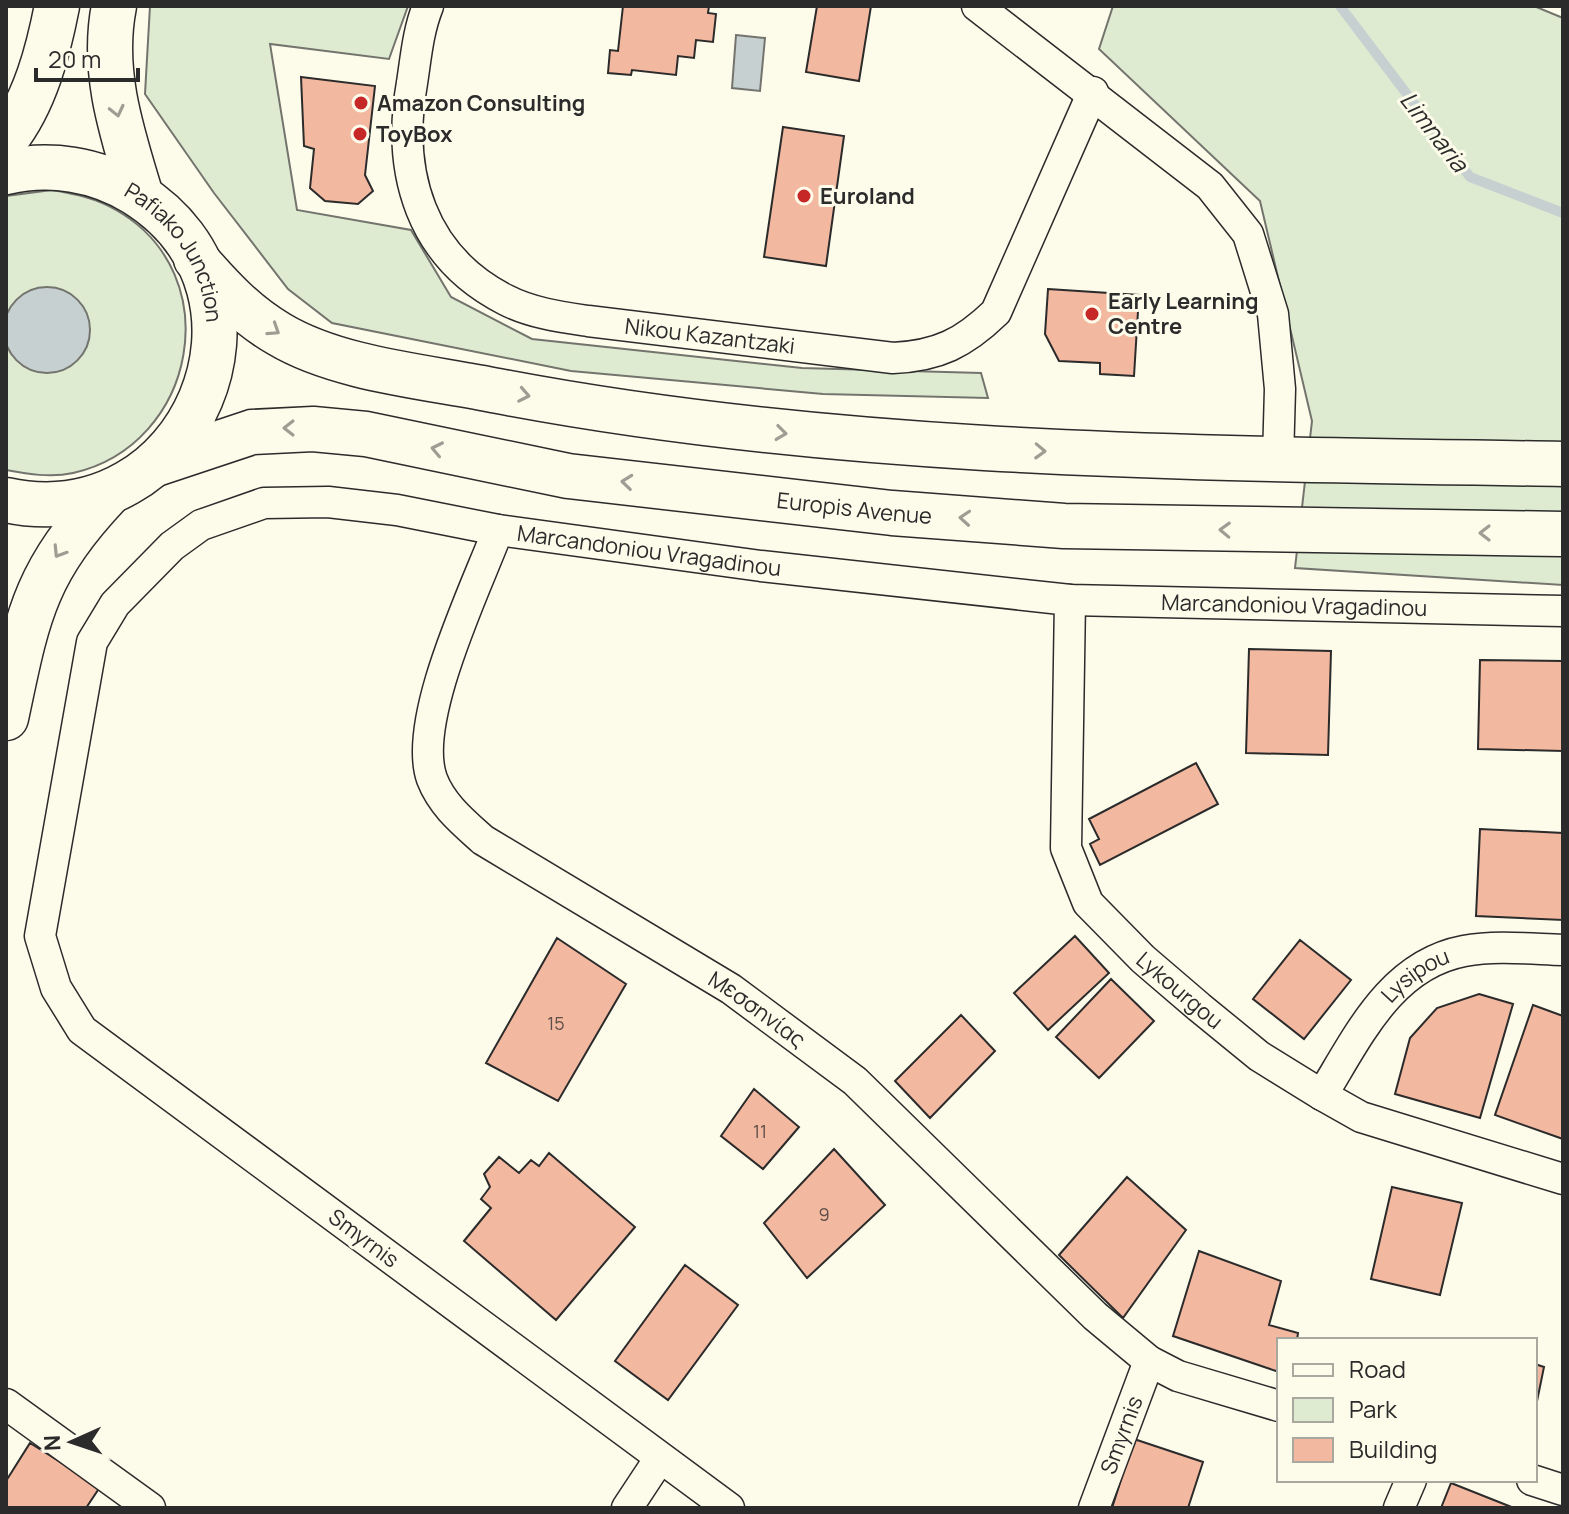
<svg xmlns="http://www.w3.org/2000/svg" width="1569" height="1514" font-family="Manrope,sans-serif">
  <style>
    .green { fill: #deebd1; stroke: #74746e; stroke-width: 2 }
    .water { fill: #c7d0d0; stroke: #74746e; stroke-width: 2 }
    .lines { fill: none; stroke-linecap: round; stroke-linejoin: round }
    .stream { stroke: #c7d0d0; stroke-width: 10 }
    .building { fill: #f2b8a0; stroke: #2b2b2b; stroke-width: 2 }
    .minor-casing { stroke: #2b2b2b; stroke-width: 33 }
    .primary-casing { stroke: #2b2b2b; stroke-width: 47 }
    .trunk-casing { stroke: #2b2b2b; stroke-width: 47 }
    .minor { stroke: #fdfbea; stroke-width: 30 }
    .primary { stroke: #fdfbea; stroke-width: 44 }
    .trunk { stroke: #fdfbea; stroke-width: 44 }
    .oneway { stroke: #9e9d94 }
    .poi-dot { fill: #c62828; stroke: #fdfbea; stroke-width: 3 }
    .labels { text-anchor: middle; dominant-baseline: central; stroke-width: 6; stroke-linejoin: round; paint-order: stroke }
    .number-label { font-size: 18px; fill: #5d4e48 }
    .poi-label { font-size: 22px; font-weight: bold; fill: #2b2b2b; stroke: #fdfbea; text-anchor: start }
    .street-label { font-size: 22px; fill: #2b2b2b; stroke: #fdfbea }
    .water-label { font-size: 24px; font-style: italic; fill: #2b2b2b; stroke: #fdfbea }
  </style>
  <rect width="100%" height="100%" fill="#fdfbea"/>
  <path class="green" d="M150 6H408L389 59 270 44 297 210 411 230 451 297 532 339 802 368 981 373 988 398 823 394 571 371 332 323 288 289 214 193 145 94Z
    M1113 6H1534L1563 18V585L1295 568 1312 421 1260 201 1099 49Z
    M52 190C75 194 96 198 116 210 229 274 197 445 73 473 51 478 28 474 6 470V196Z"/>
  <path class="water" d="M736 35 765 38 760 91 732 88Z
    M4 330a43 43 0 1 1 86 0a43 43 0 1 1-86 0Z"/>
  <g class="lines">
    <path class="stream" d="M1340 6 1470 177 1563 213"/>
  </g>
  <path class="building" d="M623 6H709L708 13 716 14 713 42 696 40 694 58 678 56 676 75 632 70 631 75 608 73 610 50 618 51Z
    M817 6H871L859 81 806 72Z
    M301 77 375 86 365 175 373 191 358 204 325 201 310 188 314 149 304 146Z
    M783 127 844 136 826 266 764 257Z
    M1048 289 1139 295 1134 376 1100 374V363L1059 361 1045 334Z
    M1249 649 1331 651 1328 755 1246 753Z
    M1480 660 1563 661V751L1478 749Z
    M1196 763 1218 804 1100 865 1090 844 1099 839 1089 819Z
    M1480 829 1563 833V920L1476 916Z
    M1075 936 1109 973 1048 1030 1014 993Z
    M557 938 626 984 558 1101 486 1063Z
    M1300 940 1351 980 1304 1039 1253 999Z
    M1111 979 1154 1021 1099 1078 1056 1037Z
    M1479 994 1513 1004 1480 1118 1395 1094 1410 1038 1437 1008Z
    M1533 1005 1563 1016V1139L1495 1115Z
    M961 1015 995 1051 930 1118 895 1081Z
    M754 1089 799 1127 763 1169 721 1136Z
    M834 1149 885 1205 807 1278 764 1223Z
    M549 1153 635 1227 556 1320 464 1241 491 1208 481 1199 490 1187 484 1174 499 1157 519 1173 531 1160 539 1166Z
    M1127 1177 1186 1230 1123 1318 1059 1255Z
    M1392 1187 1462 1203 1440 1295 1371 1279Z
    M1199 1251 1281 1281 1269 1325 1298 1333 1297 1340H1279V1372L1173 1336Z
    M685 1265 738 1305 668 1400 615 1361Z
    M1535 1364 1544 1367 1535 1411Z
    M1134 1439 1203 1462 1188 1508H1112Z
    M30 1443 100 1487 86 1508H6V1481Z
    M1451 1483 1514 1508H1441Z"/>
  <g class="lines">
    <g class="minor-casing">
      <g id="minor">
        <path id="s1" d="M428 6C418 31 416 57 412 83 396 173 421 257 506 300 531 313 561 317 588 321L893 358C938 356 964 343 996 312L1093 92"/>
        <path d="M977 6 1210 186 1248 234 1273 314 1280 389 1278 459"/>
        <path id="s2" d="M498 530C476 588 411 721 432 779 442 805 463 822 483 840L731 989 855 1081 1095 1316 1149 1361 1178 1376 1279 1406"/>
        <path id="s3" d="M1070 600 1066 848 1088 903 1143 959 1199 1007 1259 1056 1322 1095 1361 1117 1563 1179"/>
        <path id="s4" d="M1322 1095C1358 1037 1390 965 1464 951 1496 945 1531 949 1563 950"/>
        <path d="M6 1404 150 1508"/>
        <path d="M1532 1480 1563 1490"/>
        <path d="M627 1508 660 1458"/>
        <path id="s5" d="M729 1508 82 1030 56 988 40 936 92 642 115 604 172 546 201 525 264 503 328 502 397 510 498 530 761 566 1070 600 1563 611"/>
        <path id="s6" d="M1094 1508 1149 1361"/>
        <path d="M1399 1508 1411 1480"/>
      </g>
    </g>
    <g class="primary-casing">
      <path id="primary" d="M114 6C101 72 122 133 141 196
        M6 139C35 102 48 52 57 6
        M6 718C28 614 34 573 109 493"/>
    </g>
    <g class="trunk-casing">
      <g id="trunk">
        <path id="s7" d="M6 172C50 162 96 169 135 193 296 293 192 540 6 500"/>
        <path d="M196 259C221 288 246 315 279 334 339 370 430 377 498 391 849 458 1207 458 1563 464"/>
        <path id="s8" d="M156 464 252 432 313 429 366 434 568 476 892 513 1064 526 1563 534"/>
      </g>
    </g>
    <use href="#minor" class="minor"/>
    <use href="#primary" class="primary"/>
    <use href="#trunk" class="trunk"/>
  </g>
  <defs><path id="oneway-chevron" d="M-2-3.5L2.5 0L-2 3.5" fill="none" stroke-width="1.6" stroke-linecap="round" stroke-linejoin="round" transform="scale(2)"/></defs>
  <g class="oneway">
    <use href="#oneway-chevron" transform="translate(117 111) rotate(77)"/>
    <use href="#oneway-chevron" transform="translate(274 330) rotate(33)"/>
    <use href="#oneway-chevron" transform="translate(524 395) rotate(11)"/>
    <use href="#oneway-chevron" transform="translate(289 428) rotate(-180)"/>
    <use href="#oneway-chevron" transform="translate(781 433) rotate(7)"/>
    <use href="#oneway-chevron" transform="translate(437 449) rotate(-168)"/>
    <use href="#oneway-chevron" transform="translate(1040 451) rotate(2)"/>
    <use href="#oneway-chevron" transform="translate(627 482) rotate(-174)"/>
    <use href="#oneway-chevron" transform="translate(965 518) rotate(-176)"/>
    <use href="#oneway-chevron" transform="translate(1225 530) rotate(-178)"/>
    <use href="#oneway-chevron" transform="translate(1485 533) rotate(-180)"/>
    <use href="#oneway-chevron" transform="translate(59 552) rotate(122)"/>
  </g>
  <g class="poi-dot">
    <circle cx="361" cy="103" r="8"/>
    <circle cx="360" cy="134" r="8"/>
    <circle cx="804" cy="196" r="8"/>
    <circle cx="1092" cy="314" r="8"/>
  </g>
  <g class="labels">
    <g class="number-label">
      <text x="556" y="1023">15</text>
      <text x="760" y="1131">11</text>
      <text x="824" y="1214">9</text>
    </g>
    <g class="poi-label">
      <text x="377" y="103">Amazon Consulting</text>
      <text x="376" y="134">ToyBox</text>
      <text x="820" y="196">Euroland</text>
      <text x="1108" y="301">Early Learning<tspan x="1108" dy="25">Centre</tspan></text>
    </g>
    <g class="street-label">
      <text stroke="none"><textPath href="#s7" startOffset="208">Pafiako Junction</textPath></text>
      <text stroke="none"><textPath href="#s1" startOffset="542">Nikou Kazantzaki</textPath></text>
      <text stroke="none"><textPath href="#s8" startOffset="710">Europis Avenue</textPath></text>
      <text stroke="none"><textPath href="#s5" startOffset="1824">Marcandoniou Vragadinou</textPath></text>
      <text stroke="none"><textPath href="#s5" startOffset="2472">Marcandoniou Vragadinou</textPath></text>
      <text stroke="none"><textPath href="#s4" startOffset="154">Lysipou</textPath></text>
      <text stroke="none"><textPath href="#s3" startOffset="434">Lykourgou</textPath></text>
      <text stroke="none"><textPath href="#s2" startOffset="664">Μεσσηνίας</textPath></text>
      <text transform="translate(364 1238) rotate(37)">Smyrnis</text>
      <text stroke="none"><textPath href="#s6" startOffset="78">Smyrnis</textPath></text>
    </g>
    <g class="water-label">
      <text transform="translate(1435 131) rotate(52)">Limnaria</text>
    </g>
  </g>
  <rect width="1569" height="1514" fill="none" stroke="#2b2b2b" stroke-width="16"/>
  <rect x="1277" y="1338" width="260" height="144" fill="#fdfbea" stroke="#a9a89e" stroke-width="2"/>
  <rect x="1293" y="1364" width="40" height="12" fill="#fdfbea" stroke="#a9a89e" stroke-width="2"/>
  <text x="1349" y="1378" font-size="24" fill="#2b2b2b">Road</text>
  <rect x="1293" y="1398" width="40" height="24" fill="#deebd1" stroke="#a9a89e" stroke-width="2"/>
  <text x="1349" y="1418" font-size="24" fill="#2b2b2b">Park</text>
  <rect x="1293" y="1438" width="40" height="24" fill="#f2b8a0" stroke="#a9a89e" stroke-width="2"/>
  <text x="1349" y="1458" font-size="24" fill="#2b2b2b">Building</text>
  <g transform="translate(72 1442) rotate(267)" stroke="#fdfbea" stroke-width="6" paint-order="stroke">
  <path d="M0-6L14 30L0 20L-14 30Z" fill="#2b2b2b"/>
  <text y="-12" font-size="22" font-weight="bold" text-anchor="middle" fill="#2b2b2b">N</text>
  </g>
  <path d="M36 68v12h102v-12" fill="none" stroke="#2b2b2b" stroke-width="4"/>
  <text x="48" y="68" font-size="24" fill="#2b2b2b" stroke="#fdfbea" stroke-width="6" paint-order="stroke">20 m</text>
</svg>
